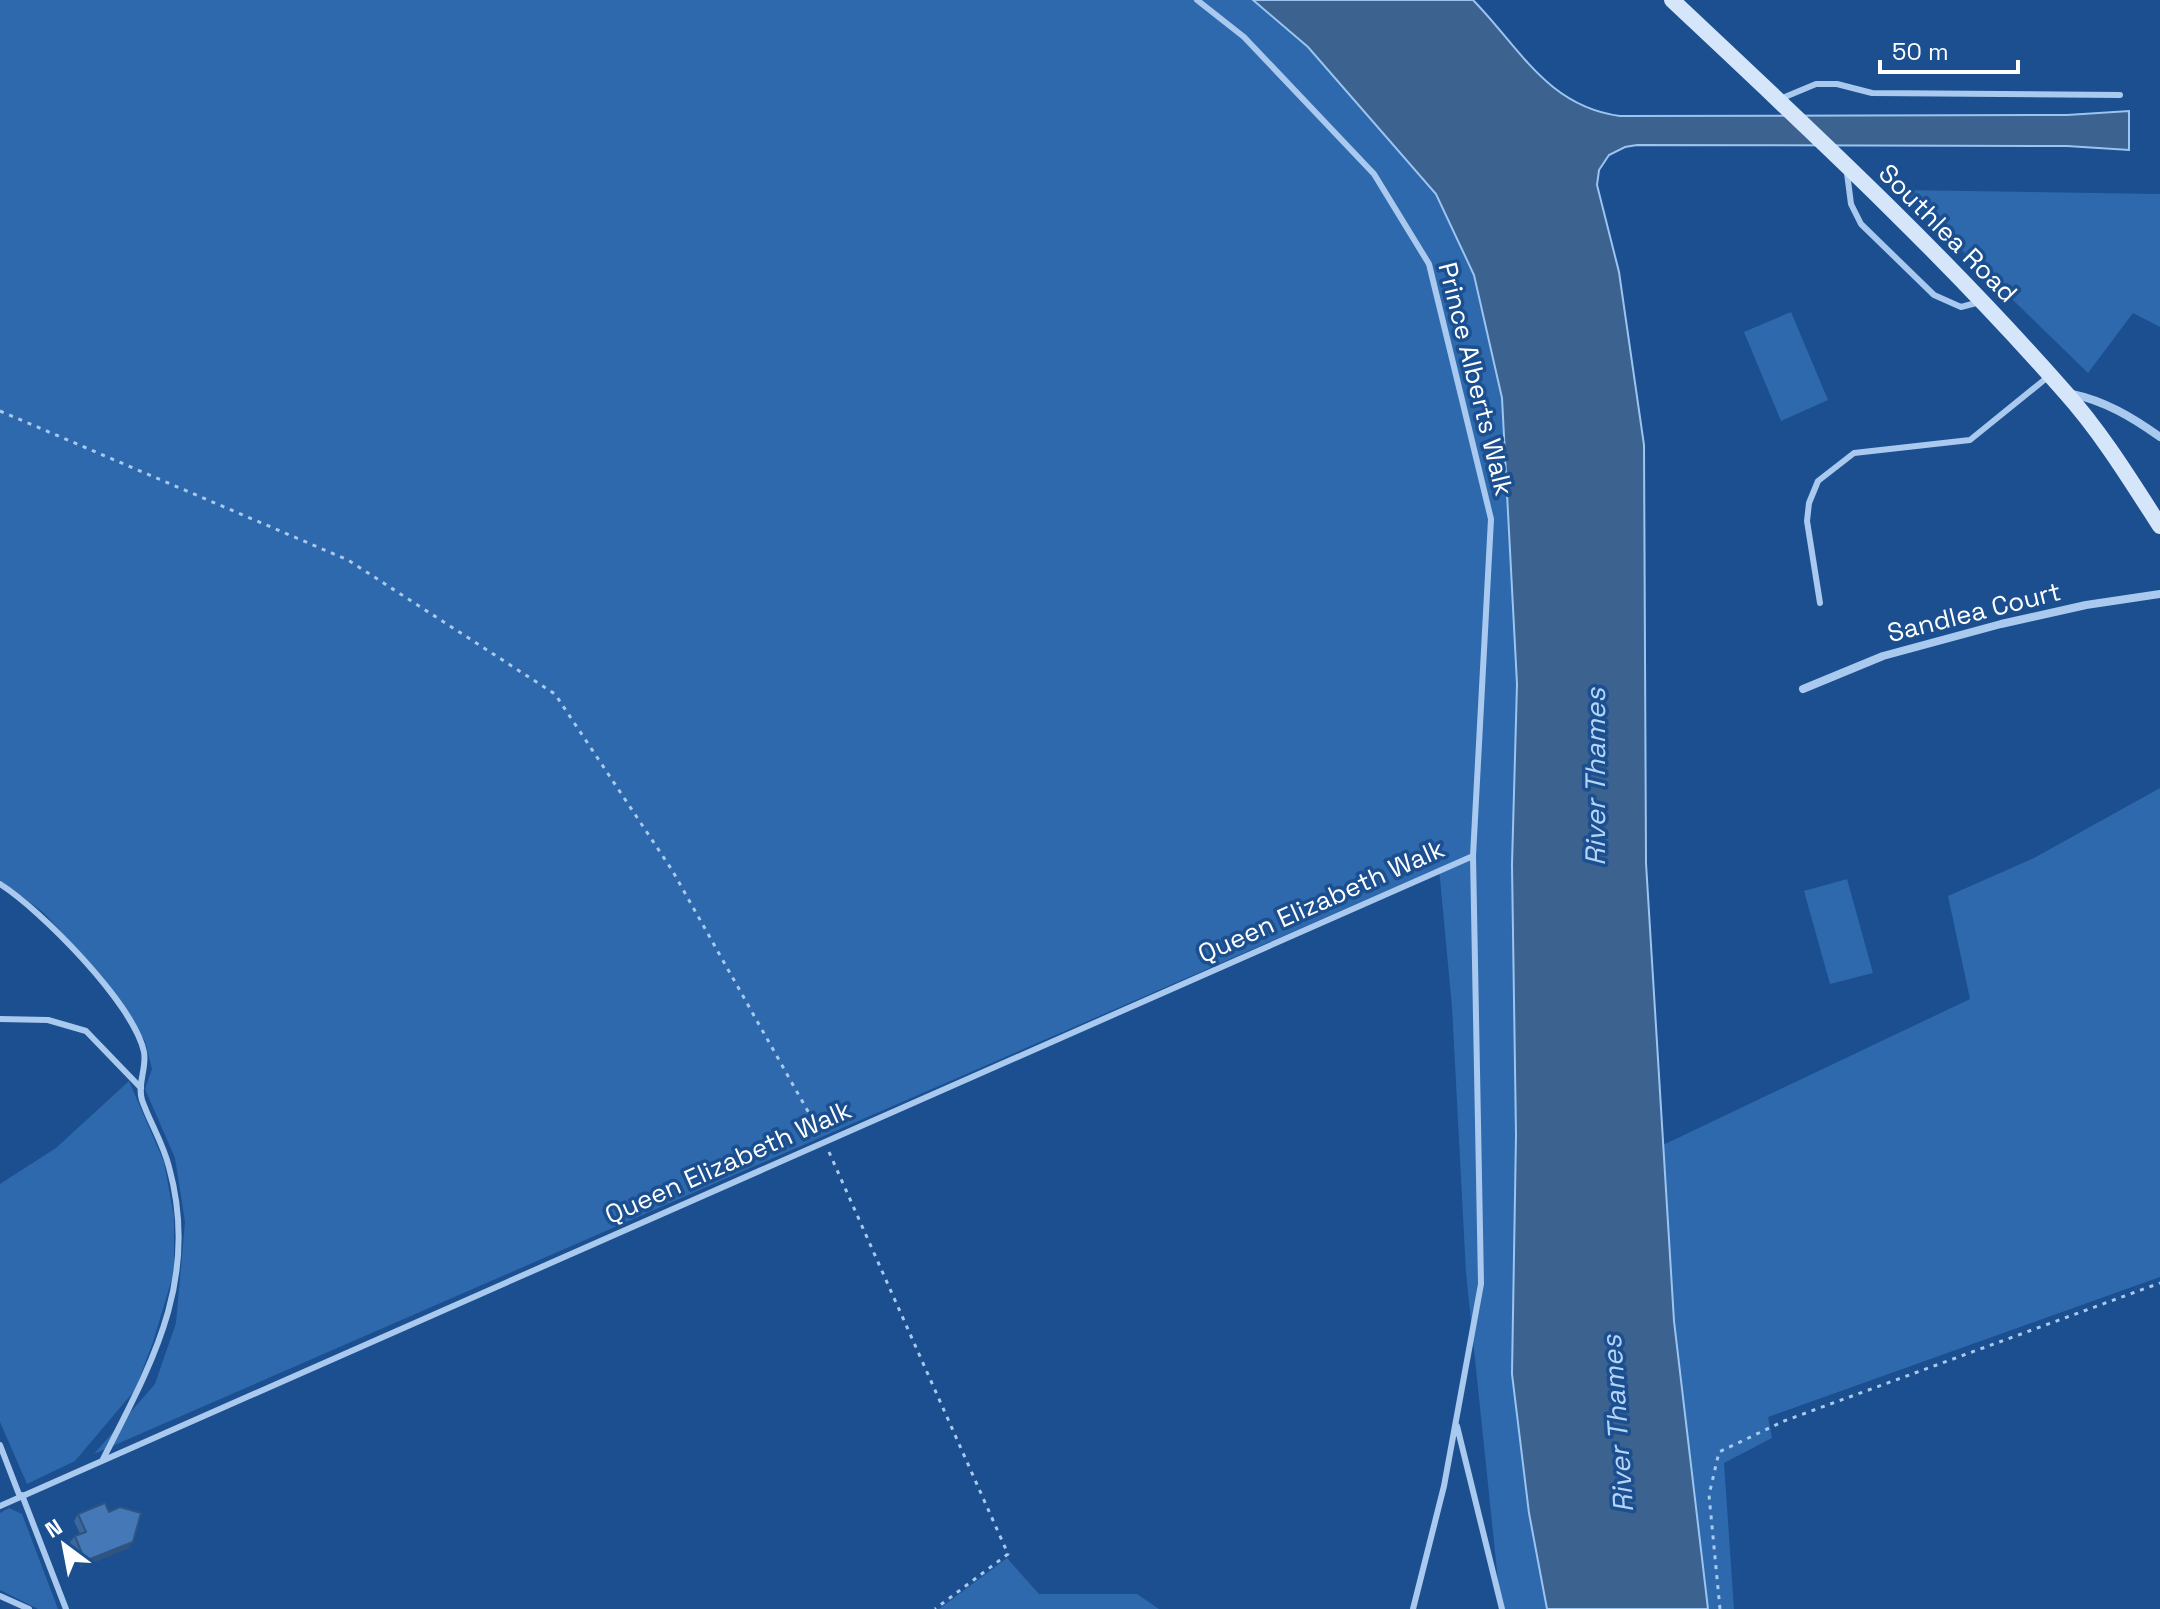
<svg xmlns="http://www.w3.org/2000/svg" width="2160" height="1609" font-family="'Space Grotesk',sans-serif">
  <style>
    .green { fill: #2e69ad }
    .water { fill: #3c6290; stroke: #9cc4f0; stroke-width: 2 }
    .lines { fill: none; stroke-linecap: round; stroke-linejoin: round }
    .path { stroke: #a9c9ee; stroke-width: 3; stroke-dasharray: 4 6; stroke-linecap: butt }
    .lane { stroke: #a9c9ee; stroke-width: 6 }
    .street { stroke: #a9c9ee; stroke-width: 8 }
    .secondary { stroke: #d6e6fa; stroke-width: 16 }
    .wall { fill: #3a679d }
    .shaded-wall { fill: #305480 }
    .building { fill: #4478b7; stroke: #305480; stroke-width: 2 }
    .labels { text-anchor: middle; dominant-baseline: central; stroke-width: 7; stroke-linejoin: round; paint-order: stroke }
    .street-label { font-size: 26px; fill: #fff; stroke: #1b4f8f }
    .water-label { font-size: 28px; font-style: italic; fill: #b5d3f5; stroke: #1b4f8f }
  </style>
  <rect width="100%" height="100%" fill="#1b4f8f"/>
  <path class="green" d="M0 0H1253L1308 47 1436 194 1474 275 1502 398 1517 684 1512 865 1516 1135 1512 1374 1529 1513 1547 1609H1501L1466 1273 1452 1007 1439 868 94 1454 155 1384 176 1323 185 1222 175 1158 145 1089 152 1069 145 1041 103 977 44 913 0 880Z
    M1900 190 2160 194V327L2133 313 2088 373Z
    M1791 312 1828 400 1781 421 1744 332Z
    M2160 788V1277L1768 1417 1772 1438 1724 1463 1734 1609H1708L1674 1321 1663 1145 1970 999 1948 896 2034 858Z
    M1847 879 1873 973 1830 984 1804 891Z
    M129 1081 164 1162 174 1217V1272L153 1342 135 1390 75 1461 27 1484 0 1422V1184L56 1148Z
    M9 1508 22 1514 58 1609H38L0 1590V1513Z
    M1007 1558 1039 1594H1137L1159 1609H939Z"/>
  <path class="water" d="M1253 0H1473C1520 48 1547 106 1620 116L2067 115 2129 111V150L2067 146 1637 145 1625 147 1609 155 1599 170 1597 185 1619 272 1644 445 1646 863 1674 1321 1708 1609H1547L1529 1513 1512 1374 1516 1135 1512 865 1517 684 1502 398 1474 275 1436 194 1308 47Z"/>
  <g class="lines">
    <path class="path" d="M0 411 348 560 555 694 672 870 819 1131
      M829 1152 1008 1554 935 1609
      M1720 1609 1709 1495 1719 1452 1784 1421 2160 1283"/>
    <path class="lane" d="M1197 0 1244 37 1374 174 1429 264 1491 519 1473 856 1481 1284 1444 1486 1413 1609
      M1780 99 1816 84H1837L1872 93 2120 95
      M1847 173 1851 204 1861 224 1934 295 1961 307 1980 302
      M1820 603 1807 521 1809 503 1818 481 1854 453 1970 440 2049 376
      M0 884C41 910 134 1004 144 1052 147 1068 137 1084 142 1100 150 1123 163 1143 169 1167 200 1279 152 1363 103 1459
      M0 1019 48 1020 86 1031 141 1088
      M1457 1426 1502 1609
      M0 1445 20 1497
      M22 1495 66 1609
      M0 1506 1473 856
      M0 1596 29 1609"/>
    <path class="street" d="M2072 394C2105 401 2132 417 2160 437
      M1803 689 1883 656 2001 624 2086 605 2160 594"/>
    <path class="secondary" d="M1672 0C1807 127 1943 253 2065 392 2101 432 2131 481 2160 526"/>
  </g>
  <path class="wall" d="M109 1512 129 1548 81 1567 70 1542 75 1536 80 1534 74 1521 78 1514Z"/>
  <path class="shaded-wall" d="M133 1542 129 1548 81 1567 85 1561Z"/>
  <path class="building" d="M105 1503 109 1512 120 1507 141 1513 133 1542 85 1561 75 1536 86 1532 78 1514Z"/>
  <g class="labels">
    <g class="street-label">
      <text transform="translate(1948 233) rotate(45)">Southlea Road</text>
      <text transform="translate(1476 379) rotate(76)">Prince Alberts Walk</text>
      <text transform="translate(1974 612) rotate(-14)">Sandlea Court</text>
      <text transform="translate(1321 901) rotate(-24)">Queen Elizabeth Walk</text>
      <text transform="translate(728 1162) rotate(-24)">Queen Elizabeth Walk</text>
    </g>
    <g class="water-label">
      <text transform="translate(1595 777) rotate(-90)">River Thames</text>
      <text transform="translate(1617 1424) rotate(-94)">River Thames</text>
    </g>
  </g>
  <g transform="translate(64 1545) rotate(328)" stroke="#1b4f8f" stroke-width="6" paint-order="stroke">
  <path d="M0-6L14 30L0 20L-14 30Z" fill="#ffffff"/>
  <text y="-12" font-size="22" font-weight="bold" text-anchor="middle" fill="#ffffff">N</text>
  </g>
  <path d="M1880 60v12h138v-12" fill="none" stroke="#ffffff" stroke-width="4"/>
  <text x="1892" y="60" font-size="24" fill="#ffffff" stroke="#1b4f8f" stroke-width="6" paint-order="stroke">50 m</text>
</svg>
